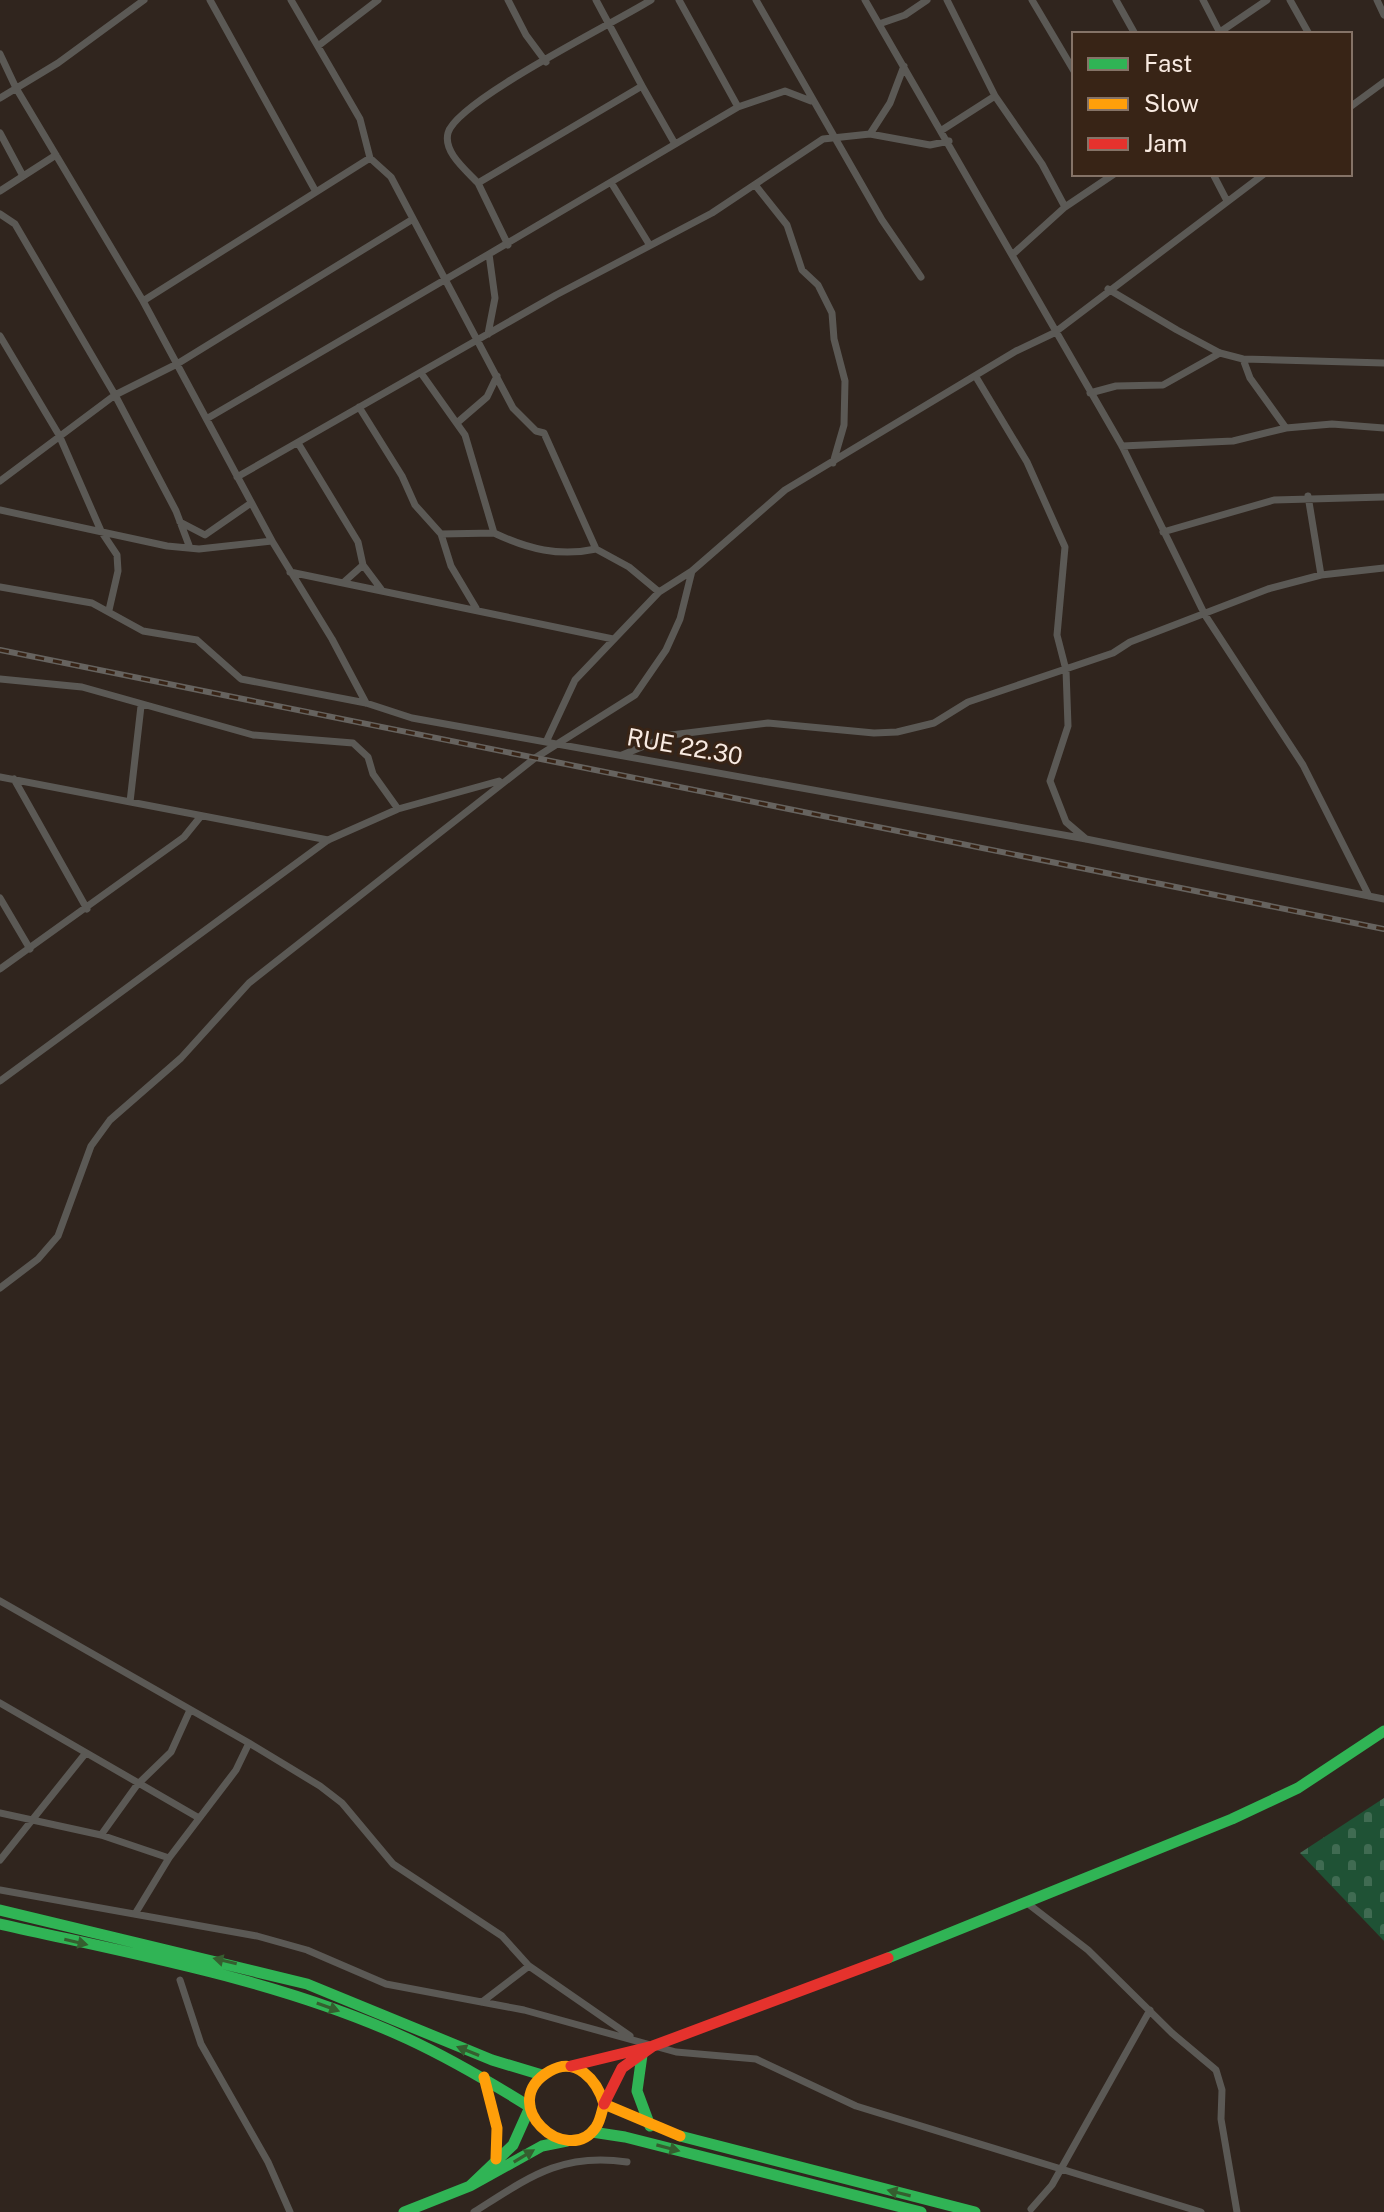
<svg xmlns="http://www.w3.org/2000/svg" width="1384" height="2212" font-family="'Public Sans',sans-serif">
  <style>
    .cemetery { fill: url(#cemetery-stones) }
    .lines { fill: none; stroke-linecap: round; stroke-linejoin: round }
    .street { stroke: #5b5955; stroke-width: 7 }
    .fast { stroke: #30b455; stroke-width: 11 }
    .slow { stroke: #ff9f0a; stroke-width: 11 }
    .jam { stroke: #e5322d; stroke-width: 11 }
    .rail-casing { stroke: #66635f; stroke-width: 6 }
    .rail { stroke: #382416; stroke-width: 3; stroke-dasharray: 9; stroke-linecap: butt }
    .oneway { fill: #355e2f }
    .labels { text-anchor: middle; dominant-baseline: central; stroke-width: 6; stroke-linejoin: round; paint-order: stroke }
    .street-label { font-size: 24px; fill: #f8eae1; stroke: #382416 }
  </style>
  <defs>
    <pattern id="cemetery-stones" width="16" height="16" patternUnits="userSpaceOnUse" patternTransform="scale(2)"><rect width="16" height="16" fill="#1f5235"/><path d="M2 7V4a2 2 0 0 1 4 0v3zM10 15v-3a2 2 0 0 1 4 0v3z" fill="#406b52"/></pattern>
  </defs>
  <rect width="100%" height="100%" fill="#30251e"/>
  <path class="cemetery" d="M1384 1798V1941L1300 1853Z"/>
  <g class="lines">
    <path class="street" d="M210 0 316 192
      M291 0 360 119 370 158
      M508 0 526 35 546 62
      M596 0 642 86
      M651 0C616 22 456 101 448 133 443 152 466 170 478 183L642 86 675 144
      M756 0 882 220 921 277
      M865 0 1122 446 1205 615 1303 765 1369 896
      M947 0 995 96
      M1032 0 1074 71
      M1116 0 1135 34
      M1203 0 1220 33
      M1290 0 1309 34
      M1377 0 1384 15
      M879 24 905 15 927 0
      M1220 32 1267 0
      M318 46 378 0
      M0 54 16 88 143 301 272 541 332 639 366 703
      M0 98 58 63 144 0
      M738 107 785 91 811 101
      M1350 107 1384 82
      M942 130 995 96 1042 164 1065 207
      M0 133 23 176
      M870 134 890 103 904 66
      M1213 174 1227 201
      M478 183 508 245
      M612 184 649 244
      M756 186 787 225 802 270 818 285 832 313 834 339 845 381 844 425 833 463
      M0 191 56 155
      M0 214 15 224 115 395 176 511 190 548
      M1012 255 1065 207 1114 174
      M1108 289 1177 330 1220 353 1243 359 1384 363
      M143 301 370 158 391 177 513 408 536 431 544 433 596 549C559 557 528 549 494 533
      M488 334 495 298 489 254 738 107 679 0
      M0 336 59 435 101 531 117 555 118 571 109 610
      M1243 359 1250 378 1286 428
      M421 373 465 435 494 533 441 534
      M976 377 1027 462 1065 547 1057 635 1066 670 1068 726 1050 781 1066 822 1086 839
      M1090 393 1116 386 1163 385 1220 353
      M359 407 402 476 415 505 441 534 451 566 476 608
      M208 418 489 254
      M458 422 487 397 497 376
      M298 443 358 542 363 565 344 582
      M1122 446 1233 441 1286 428 1332 424 1384 428
      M237 477 556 295 712 213 823 139 870 134 930 145 949 141
      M0 481 115 395 177 364 413 219
      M1308 496 1321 575
      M0 510 167 546 199 549 272 541
      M180 522 205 535 251 503
      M1163 532 1274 500 1384 497
      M596 549 629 567 659 592
      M363 565 381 589
      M290 572 613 639
      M0 587 92 603 143 631 197 640 241 679 366 703 412 718 1086 839 1384 899
      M0 679 82 687 253 735 353 743 368 757 373 774 398 809
      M547 740 575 680 659 592 692 571 785 490 1016 351 1054 333 1264 174
      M622 755 671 735 768 723 874 733 897 732 934 723 968 702 1113 653 1130 642 1268 589 1321 575 1384 568
      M0 777 328 840
      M14 779 87 909
      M130 802 141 706
      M0 898 30 949
      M0 969 184 837 201 816
      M0 1081 328 840 398 809 499 781
      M0 1288 38 1259 58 1236 91 1146 110 1120 181 1058 249 983 535 758 635 695 666 650 680 619 692 571
      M0 1601 249 1743 236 1770 169 1858 135 1914
      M0 1703 199 1818
      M249 1743 320 1786 342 1803 393 1864 502 1936 529 1966 630 2036
      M0 1813 101 1835 169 1858
      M101 1835 137 1785 171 1752 190 1710
      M0 1860 85 1754
      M0 1890 257 1936 307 1950 386 1984 524 2010 676 2052 756 2059 856 2106 1201 2212
      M1027 1903 1088 1950 1172 2033 1216 2070 1222 2090 1221 2119 1237 2212
      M180 1980 201 2044 268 2162 290 2212
      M482 2002 529 1966
      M1031 2209 1052 2185 1150 2010
      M474 2212C528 2178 561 2152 627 2162"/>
    <path class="fast" d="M0 1910 307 1984 492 2060 542 2075
      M0 1924C137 1955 280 1980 408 2039 451 2059 490 2082 530 2107
      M888 1958 1232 1819 1298 1788 1384 1731
      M642 2055 637 2091 650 2126
      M530 2107 513 2145 470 2186 542 2146 567 2141
      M592 2132 625 2137 921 2212
      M680 2136 975 2212
      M404 2212 470 2186"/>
    <path class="slow" d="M484 2077 497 2128 496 2159
      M604 2104C602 2111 600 2122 596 2127 567 2169 494 2103 550 2071 576 2056 597 2080 604 2104L680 2136"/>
    <path class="jam" d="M653 2046 888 1958
      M571 2066 653 2046 622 2068 604 2104"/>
    <g class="rail-casing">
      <path id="rail" d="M0 650 1384 929"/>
    </g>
    <use href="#rail" class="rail"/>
  </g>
  <defs><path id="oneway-solid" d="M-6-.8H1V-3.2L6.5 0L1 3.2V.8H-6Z" transform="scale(2)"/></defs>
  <g class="oneway">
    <use href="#oneway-solid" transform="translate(76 1942) rotate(13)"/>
    <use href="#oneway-solid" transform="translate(225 1961) rotate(-167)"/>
    <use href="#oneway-solid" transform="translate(328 2007) rotate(20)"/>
    <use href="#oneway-solid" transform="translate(468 2051) rotate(-158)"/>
    <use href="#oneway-solid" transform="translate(668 2148) rotate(15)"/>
    <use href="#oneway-solid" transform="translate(524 2156) rotate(-31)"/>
    <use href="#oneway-solid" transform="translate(899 2193) rotate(-166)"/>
  </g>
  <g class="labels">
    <g class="street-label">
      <text transform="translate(685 746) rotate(10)">RUE 22.30</text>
    </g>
  </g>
  <rect x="1072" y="32" width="280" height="144" fill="#382416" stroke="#857367" stroke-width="2"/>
  <rect x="1088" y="58" width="40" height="12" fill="#30b455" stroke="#857367" stroke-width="2"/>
  <text x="1144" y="72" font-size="24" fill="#f8eae1">Fast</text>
  <rect x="1088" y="98" width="40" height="12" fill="#ff9f0a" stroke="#857367" stroke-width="2"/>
  <text x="1144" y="112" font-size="24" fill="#f8eae1">Slow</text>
  <rect x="1088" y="138" width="40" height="12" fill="#e5322d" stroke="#857367" stroke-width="2"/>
  <text x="1144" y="152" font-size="24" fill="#f8eae1">Jam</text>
</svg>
